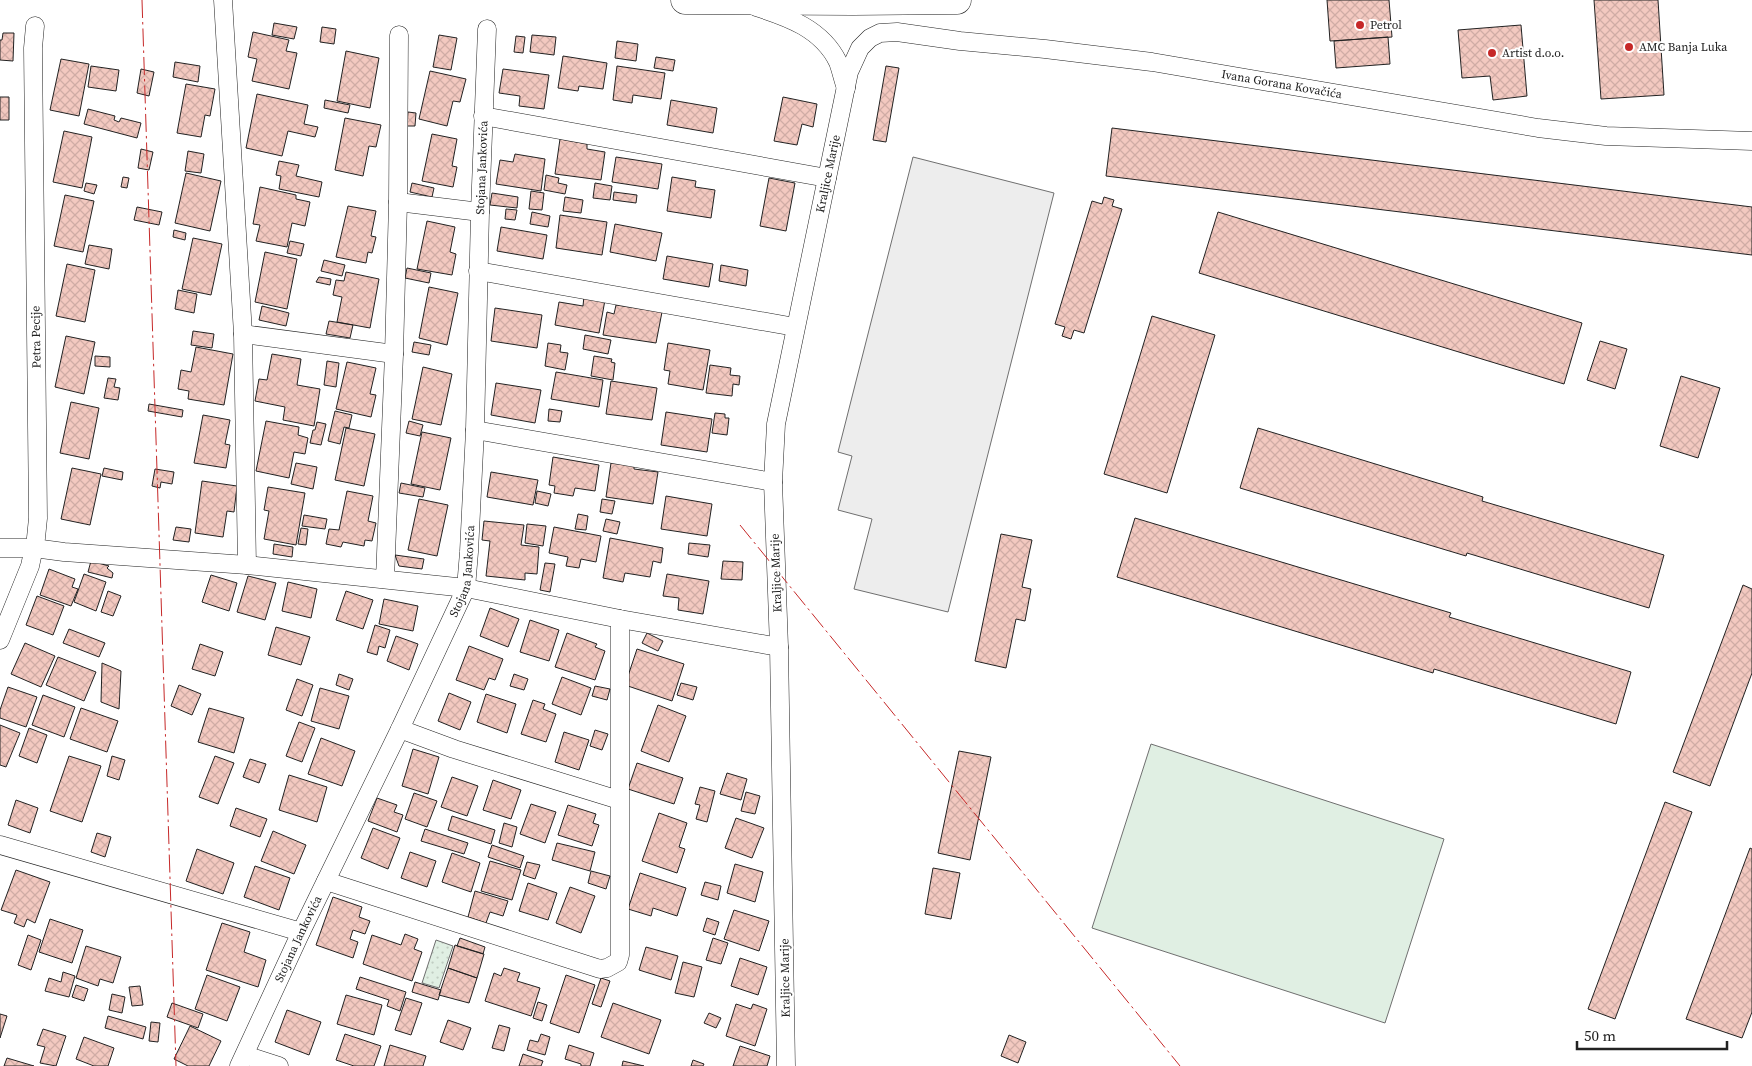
<svg xmlns="http://www.w3.org/2000/svg" width="1752" height="1066" font-family="'Source Serif 4',serif">
  <style>
    .grass { fill: url(#grass-dots); stroke: #6f6f6f }
    .pitch { fill: #e0efe3; stroke: #6f6f6f }
    .parking { fill: #ededed; stroke: #6f6f6f }
    .building { fill: url(#building-cross-hatch); stroke: #222 }
    .lines { fill: none; stroke-linecap: round; stroke-linejoin: round }
    .street-casing { stroke: #222; stroke-width: 19 }
    .primary-casing { stroke: #222; stroke-width: 29 }
    .street { stroke: #fff; stroke-width: 18 }
    .primary { stroke: #fff; stroke-width: 28 }
    .power { stroke: #c62828; stroke-width: 1; stroke-dasharray: 18 4 2.5 4; stroke-linecap: butt }
    .poi-dot { fill: #c62828; stroke: #fff; stroke-width: 2 }
    .labels { text-anchor: middle; dominant-baseline: central; stroke-width: 4; stroke-linejoin: round; paint-order: stroke }
    .poi-label { font-size: 12px; fill: #222; stroke: #fff; text-anchor: start }
    .street-label { font-size: 12px; fill: #222; stroke: #fff }
  </style>
  <defs>
    <pattern id="grass-dots" width="8" height="8" patternUnits="userSpaceOnUse" patternTransform="scale(1.25)"><rect width="8" height="8" fill="#e0efe3"/><path d="M2 2h.1M6 6h.1" fill="none" stroke="#c0cdc2" stroke-width="1.8" stroke-linecap="round"/></pattern>
    <pattern id="building-cross-hatch" width="8" height="8" patternUnits="userSpaceOnUse" patternTransform="scale(1.25)"><rect width="8" height="8" fill="#f3c9c0"/><path d="M0 0l8 8M0 8l8-8" fill="none" stroke="#d0aca5"/></pattern>
  </defs>
  <rect width="100%" height="100%" fill="#fff"/>
  <path class="grass" d="M436 940 453 946 439 988 422 983Z"/>
  <path class="pitch" d="M1151 744 1444 839 1385 1023 1092 928Z"/>
  <path class="parking" d="M913 157 1054 193 948 612 854 589 872 519 838 510 852 456 838 452Z"/>
  <path class="building" d="M1327 0H1389L1392 37 1330 41Z
    M1594 0H1658L1664 95 1601 99Z
    M274 23 297 27 294 39 272 35Z
    M1521 25 1527 96 1493 100 1490 76 1462 78 1458 30Z
    M322 27 336 29 334 44 320 42Z
    M253 32 289 40 286 51 297 53 289 89 252 81 257 59 248 57Z
    M3 33H14L13 61 0 60V40H2Z
    M439 35 457 38 451 70 433 67Z
    M532 35 556 37 554 55 530 52Z
    M516 36 525 37 523 53 514 52Z
    M1388 37 1390 64 1336 68 1334 41Z
    M617 41 638 44 636 61 615 58Z
    M346 51 379 58 370 108 337 101Z
    M563 56 607 63 603 89 579 86 578 91 558 88Z
    M656 57 675 60 673 71 654 68Z
    M61 59 89 64 79 116 50 110Z
    M175 62 200 66 198 82 173 77Z
    M91 66 119 70 116 91 88 87Z
    M617 66 665 73 661 99 633 95 632 103 613 100Z
    M886 66 899 68 886 142 873 140Z
    M141 69 154 72 149 96 137 93Z
    M503 69 549 75 544 109 519 106 520 96 499 93Z
    M430 71 466 79 460 102 453 101 447 126 419 119Z
    M186 84 215 89 210 116 205 115 201 137 177 133Z
    M257 94 308 105 304 124 318 127 315 137 288 131 282 156 246 148Z
    M0 97H9V120H0Z
    M783 97 817 104 813 127 802 124 797 145 774 141Z
    M325 100 350 105 348 113 324 108Z
    M671 100 717 108 713 133 667 125Z
    M88 109 115 116 114 120 119 122 121 118 141 123 137 138 84 124Z
    M408 112 416 113 415 126H407Z
    M345 118 381 125 376 147 369 146 363 176 335 170Z
    M1112 128 1752 207V255L1106 176Z
    M64 131 92 137 82 188 53 182Z
    M432 134 457 139 452 166 457 167 453 187 422 181Z
    M560 139 587 144V149L605 152 601 180 555 174Z
    M141 149 153 152 149 170 138 168Z
    M188 151 204 154 201 173 185 171Z
    M515 154 545 159 541 191 496 184 500 160 513 162Z
    M616 157 662 164 658 189 612 182Z
    M279 161 299 165 296 176 322 182 319 197 279 189 281 176 276 175Z
    M186 173 221 181 210 231 175 223Z
    M546 175 559 178 558 183 567 185 565 194 544 190Z
    M123 177 129 178 127 188 121 187Z
    M672 177 696 181 695 187 715 190 711 218 667 211Z
    M769 178 795 183 786 231 760 226Z
    M86 183 97 185 94 194 84 191Z
    M412 183 434 188 432 197 410 192Z
    M595 183 612 186 610 200 593 198Z
    M260 187 296 195V199L310 202 305 226 292 223 287 247 256 241 260 225 253 224Z
    M531 191 544 193 542 210 529 209Z
    M614 192 637 195 636 203 613 200Z
    M492 193 518 197 517 208 490 205Z
    M65 195 94 201 83 252 54 246Z
    M565 197 583 200 581 213 563 211Z
    M1104 197 1114 200 1112 206 1122 209 1084 333 1074 330 1071 339 1062 336 1065 327 1055 324 1092 201 1102 204Z
    M348 206 376 211 371 236 376 237 372 253 368 252 366 263 336 257Z
    M137 207 162 212 159 225 134 220Z
    M506 209 517 210 515 220 505 219Z
    M532 212 550 216 548 227 530 224Z
    M1218 212 1582 323 1564 384 1199 273Z
    M560 215 607 222 602 255 556 248Z
    M427 221 455 227 450 252 456 254 452 275 417 269Z
    M615 224 662 233 656 261 610 252Z
    M501 227 547 235 543 259 497 251Z
    M174 230 186 233 185 240 173 237Z
    M193 238 222 244 211 295 182 289Z
    M290 241 304 244 301 256 287 253Z
    M89 245 112 249 109 269 85 264Z
    M265 252 297 259 287 309 255 302Z
    M667 256 713 264 709 287 663 279Z
    M324 260 345 265 342 276 321 271Z
    M67 264 95 270 85 322 56 316Z
    M721 265 748 270 746 286 719 281Z
    M407 268 431 273 429 283 405 278Z
    M346 272 379 279 370 328 337 322 342 297 333 295 336 280 344 281Z
    M319 277 331 279 330 285 316 282Z
    M429 287 458 293 447 345 419 338Z
    M178 290 197 294 194 313 175 309Z
    M584 296 605 300 599 333 555 325 559 302 583 306Z
    M616 305 662 312 656 343 603 335 607 312 614 314Z
    M262 306 289 313 286 326 259 320Z
    M495 308 542 315 537 348 491 341Z
    M1152 316 1215 335 1167 493 1104 474Z
    M329 321 353 325 350 338 326 334Z
    M193 331 214 334 212 348 191 345Z
    M585 335 611 340 608 354 583 349Z
    M66 336 95 342 84 394 55 387Z
    M1600 341 1627 349 1615 389 1587 380Z
    M414 342 431 345 429 355 412 352Z
    M548 343 561 345 560 352 568 353 565 370 545 366Z
    M668 343 710 350 703 390 668 384 670 371 664 370Z
    M196 347 233 354 224 405 188 399 189 391 178 389 181 370 191 372Z
    M272 354 301 359 297 385 320 389 314 426 283 420 285 407 255 401 259 379 267 380Z
    M95 356 110 357V367L95 366Z
    M594 356 612 359 611 362 615 363 613 380 591 376Z
    M327 361 339 363 336 387 324 385Z
    M347 362 376 368 370 394 376 395 371 417 336 409Z
    M710 365 731 368 730 375 740 376 739 385 733 384 732 396 706 393Z
    M423 367 452 374 441 425 412 419Z
    M556 372 603 380 599 407 551 399Z
    M1681 376 1720 388 1698 458 1660 446Z
    M108 378 116 379 114 387 120 388 118 400 104 398Z
    M611 381 657 388 652 420 606 414Z
    M496 383 541 390 535 423 491 415Z
    M71 402 99 408 89 459 60 453Z
    M149 404 183 410 182 417 148 411Z
    M549 409 562 411 560 422 548 421Z
    M335 411 352 415 349 428 344 427 340 444 328 441Z
    M666 412 712 419 707 452 661 445Z
    M715 413 725 414V418H729L727 435 712 433Z
    M203 415 230 420 225 444 230 445 226 468 194 463Z
    M266 421 299 427 298 435 308 438 305 454 294 452 289 478 256 471Z
    M409 421 423 425 420 436 406 433Z
    M317 422 326 424 321 445 310 443 313 430H315Z
    M346 428 375 434 364 486 335 480Z
    M1258 428 1483 497 1482 501 1664 555 1649 608 1467 553 1466 556 1240 488Z
    M422 432 451 438 440 490 411 484Z
    M553 457 599 465 595 491 575 488 573 496 554 493 555 486 549 485Z
    M296 463 317 467 313 489 291 484Z
    M611 463 634 466V469L658 472 653 504 606 497Z
    M72 468 101 474 90 525 61 519Z
    M104 468 123 472 122 480 102 476Z
    M155 469 174 472 172 484 161 482 160 488 152 486Z
    M491 472 538 480 533 505 487 497Z
    M202 481 237 486 234 512 227 511 223 537 195 533Z
    M401 483 425 488 423 497 399 493Z
    M268 487 305 493 296 545 264 539 269 511 264 510Z
    M347 491 373 496 368 521 376 523 372 541 365 540 364 546 343 542 341 547 326 544 329 529 339 530Z
    M537 491 551 494 548 506 535 503Z
    M666 496 712 504 707 536 661 529Z
    M419 499 448 505 437 556 408 550Z
    M602 499 615 501 612 514 600 512Z
    M578 514 588 516 586 530 575 529Z
    M304 515 327 519 325 529 302 526Z
    M1135 518 1451 613 1449 617 1631 672 1616 724 1434 669 1433 673 1117 577Z
    M606 519 620 522 617 534 603 531Z
    M484 521 524 525 521 545 539 547 537 574 525 573V580L486 576 490 541 482 540Z
    M527 524 546 526 543 546 525 543Z
    M176 527 191 529 189 542 173 540Z
    M554 527 601 536 596 562 581 559 579 568 566 566 568 557 549 553Z
    M301 528 308 529 306 545 298 544Z
    M1001 534 1032 540 1022 587 1031 589 1025 621 1016 619 1006 668 975 661Z
    M610 538 663 548 661 563 653 561 650 577 625 573 623 582 603 578Z
    M689 543 710 545 708 557 688 554Z
    M274 544 293 547 292 557 273 554Z
    M395 555 424 559 422 569 399 566Z
    M91 561 109 566 107 568 113 573 112 578 88 572Z
    M723 561 743 562 742 580 721 579Z
    M545 563 555 564 550 592 540 590Z
    M49 569 75 579 72 587 78 589 71 606 40 595Z
    M84 574 106 582 96 611 74 602Z
    M667 574 709 581 703 614 678 610 679 598 663 596Z
    M211 575 237 583 229 611 202 602Z
    M248 576 276 583 265 620 237 612Z
    M288 582 317 589 311 618 282 611Z
    M1743 585 1752 589V673L1710 786 1673 772Z
    M108 591 121 596 113 616 101 612Z
    M346 591 373 600 363 629 336 620Z
    M37 596 64 606 53 635 26 625Z
    M384 599 418 606 413 631 379 624Z
    M490 608 519 619 508 647 480 636Z
    M530 620 559 630 549 661 520 652Z
    M375 625 390 630 385 648 379 646 377 655 367 652Z
    M276 627 310 637 301 665 268 655Z
    M69 629 105 643 99 657 63 643Z
    M567 633 597 644 595 647 605 651 595 680 555 667Z
    M647 633 663 641 658 651 642 643Z
    M396 636 418 644 409 670 387 661Z
    M25 643 55 656 41 687 11 674Z
    M200 644 223 652 215 676 192 669Z
    M469 646 503 659 495 680 489 678 484 690 456 680Z
    M637 649 684 664 672 701 625 685Z
    M58 657 96 672 84 701 46 685Z
    M102 663 121 671 119 709 101 702Z
    M339 674 353 679 349 690 336 685Z
    M514 674 528 679 524 690 510 686Z
    M562 677 591 688 581 715 552 704Z
    M297 679 313 685 302 716 286 710Z
    M681 683 697 687 693 700 677 695Z
    M179 685 201 694 192 715 171 706Z
    M595 686 610 689 607 700 592 696Z
    M8 687 37 697 26 727 0 718V710Z
    M320 688 349 696 339 729 311 721Z
    M449 693 471 702 460 730 438 721Z
    M486 694 516 704 507 733 477 722Z
    M43 695 75 707 64 737 32 725Z
    M533 700 545 704 543 709 556 714 546 742 521 734Z
    M658 705 686 716 669 762 641 751Z
    M81 708 118 721 107 752 70 739Z
    M209 708 244 718 234 753 198 742Z
    M299 722 315 728 302 762 286 756Z
    M0 725 20 733 6 767 0 765Z
    M29 728 47 735 37 763 19 756Z
    M595 730 608 734 602 750 590 746Z
    M564 732 589 740 579 770 555 762Z
    M321 738 355 751 342 786 308 774Z
    M413 749 439 757 428 794 402 786Z
    M959 751 991 757 970 860 938 853Z
    M69 756 101 766 82 822 50 811Z
    M112 756 125 760 119 780 107 776Z
    M215 756 234 763 218 804 199 797Z
    M250 759 266 764 259 783 243 777Z
    M637 763 683 778 674 804 628 789Z
    M727 773 747 779 741 800 720 794Z
    M289 775 327 787 317 822 279 810Z
    M452 777 478 786 467 816 441 807Z
    M493 780 521 790 511 819 483 810Z
    M700 787 715 791 707 822 696 819 700 805 695 804Z
    M746 792 760 796 755 814 741 811Z
    M414 793 437 801 427 827 405 819Z
    M377 798 397 805 394 812 403 815 397 832 368 821Z
    M16 800 38 808 30 833 8 825Z
    M1665 802 1692 812 1615 1019 1588 1009Z
    M531 804 556 812 545 843 520 834Z
    M568 805 596 814 593 823 599 825 592 846 558 835Z
    M236 808 267 819 260 837 230 826Z
    M659 813 687 823 679 847 685 849 677 873 642 861Z
    M452 816 495 830 491 844 448 830Z
    M736 818 764 828 752 858 725 848Z
    M504 823 517 827 512 847 499 843Z
    M373 828 400 838 388 869 361 858Z
    M425 829 468 843 464 854 421 841Z
    M273 831 306 845 294 874 261 861Z
    M97 833 111 837 105 857 91 852Z
    M557 843 595 852 590 871 552 860Z
    M492 845 524 856 520 868 488 857Z
    M1750 848 1752 849V1012L1742 1038 1686 1019Z
    M197 849 234 863 223 894 186 881Z
    M410 852 436 861 427 887 401 878Z
    M452 853 480 863 471 892 442 882Z
    M490 861 521 870 512 900 481 891Z
    M527 862 540 865 535 879 523 875Z
    M735 864 763 872 755 902 727 893Z
    M255 866 290 878 279 910 244 897Z
    M933 868 960 873 951 919 925 914Z
    M16 870 50 882 35 923 27 919 24 927 14 923 17 915 1 910Z
    M591 871 610 876 606 889 588 883Z
    M640 873 686 888 677 916 653 908 651 916 628 909Z
    M705 882 721 886 718 900 701 895Z
    M528 883 557 893 548 920 519 911Z
    M570 887 595 896 581 933 556 923Z
    M475 891 508 901 503 916 490 912 486 923 468 917Z
    M333 897 362 907 359 917 370 921 365 934 353 930 350 939 358 942 353 958 316 945Z
    M734 910 769 921 759 951 724 939Z
    M707 918 719 922 715 935 703 931Z
    M50 919 83 930 72 963 39 952Z
    M222 923 250 932 244 952 266 960 258 987 206 970Z
    M405 934 418 939 414 949 422 952 412 981 363 964 372 935 401 945Z
    M28 935 41 940 31 970 18 965Z
    M460 938 485 947 483 954 457 946Z
    M713 938 728 943 721 964 706 960Z
    M455 945 484 954 477 978 448 968Z
    M86 946 121 957 113 983 100 979 98 986 76 978Z
    M646 947 678 956 671 980 639 970Z
    M740 958 767 967 758 995 731 986Z
    M683 962 702 967 694 997 675 993Z
    M448 968 477 978 469 1003 439 995Z
    M504 968 520 973 517 981 540 988 531 1016 485 1001 494 973 501 976Z
    M63 972 75 976 69 997 45 991 49 978 61 982Z
    M207 975 240 987 227 1021 195 1009Z
    M566 975 595 985 579 1033 550 1023Z
    M360 977 406 992 400 1011 387 1006 389 1000 356 989Z
    M601 978 610 981 601 1007 592 1004Z
    M415 982 441 990 438 1000 412 992Z
    M76 985 88 989 84 1001 72 997Z
    M140 986 143 1005 132 1006 129 987Z
    M112 994 125 997 122 1013 109 1010Z
    M346 995 382 1005 374 1035 337 1024Z
    M406 998 422 1003 411 1035 395 1030Z
    M538 1002 547 1005 542 1021 533 1018Z
    M172 1003 203 1014 198 1028 167 1017Z
    M613 1003 661 1020 649 1054 601 1037Z
    M736 1004 751 1009 753 1004 767 1009 755 1046 726 1036Z
    M287 1010 321 1022 309 1055 275 1042Z
    M709 1013 721 1018 716 1028 704 1023Z
    M0 1014 7 1016 0 1038Z
    M108 1016 146 1027 143 1039 105 1028Z
    M448 1020 471 1028 463 1050 440 1042Z
    M151 1022 160 1023 158 1042 149 1041Z
    M499 1025 510 1028 504 1051 492 1048Z
    M190 1026 221 1041 209 1066H188L174 1059Z
    M43 1029 66 1036 56 1066 40 1063 45 1047 37 1045Z
    M345 1034 381 1046 374 1066H354L336 1060Z
    M541 1034 550 1037 545 1055 527 1050 530 1040 538 1042Z
    M1009 1035 1026 1042 1018 1063 1001 1056Z
    M84 1037 114 1048 108 1066H94L76 1059Z
    M390 1045 426 1056 423 1066H384Z
    M569 1045 594 1053 590 1066H581V1064L565 1059Z
    M740 1046 770 1056 767 1066H733Z
    M523 1054 543 1061 541 1066H519Z
    M7 1058 34 1066H4Z
    M693 1060 704 1064 703 1066H691Z
    M623 1061 644 1066H622Z"/>
  <g class="lines">
    <g class="street-casing">
      <g id="street">
        <path d="M223 0 243 334 247 565"/>
        <path d="M756 7C788 17 822 29 838 62 841 70 843 80 846 88"/>
        <path d="M483 116 827 178"/>
        <path d="M398 202 480 212"/>
        <path d="M478 271 795 327"/>
        <path d="M243 334 394 354"/>
        <path d="M475 430 773 482"/>
        <path d="M0 548H34L64 552 247 565 466 588 620 619 779 647"/>
        <path d="M385 579 394 354 398 202 399 35"/>
        <path d="M0 640 30 566 36 538 38 518 33 48 35 26"/>
        <path d="M400 729 454 749 619 800"/>
        <path d="M0 845 301 932"/>
        <path d="M326 881 600 969 607 968 618 962 620 955V619"/>
        <path d="M245 1055 279 1066"/>
        <path id="s1" d="M239 1066 301 932 400 729 466 588 469 552 475 430 480 212 487 29"/>
        <path id="s2" d="M786 1066 779 647 773 482 776 424 849 72 860 48 870 38 880 33 897 32 960 41 1045 49 1152 62 1538 128 1606 136 1752 141"/>
      </g>
    </g>
    <g class="primary-casing">
      <path id="primary" d="M685 0 853 1 957 0"/>
    </g>
    <use href="#street" class="street"/>
    <use href="#primary" class="primary"/>
    <path class="power" d="M142 0 176 1066
      M740 525 1180 1066"/>
  </g>
  <g class="poi-dot">
    <circle cx="1360" cy="25" r="5"/>
    <circle cx="1629" cy="47" r="5"/>
    <circle cx="1492" cy="53" r="5"/>
  </g>
  <g class="labels">
    <g class="poi-label">
      <text x="1370" y="25">Petrol</text>
      <text x="1639" y="47">AMC Banja Luka</text>
      <text x="1502" y="53">Artist d.o.o.</text>
    </g>
    <g class="street-label">
      <text stroke="none"><textPath href="#s2" startOffset="1459">Ivana Gorana Kovačića</textPath></text>
      <text stroke="none"><textPath href="#s1" startOffset="950">Stojana Jankovića</textPath></text>
      <text stroke="none"><textPath href="#s2" startOffset="898">Kraljice Marije</textPath></text>
      <text transform="translate(36 337) rotate(-91)">Petra Pecije</text>
      <text stroke="none"><textPath href="#s1" startOffset="545">Stojana Jankovića</textPath></text>
      <text transform="translate(776 573) rotate(-92)">Kraljice Marije</text>
      <text stroke="none"><textPath href="#s1" startOffset="140">Stojana Jankovića</textPath></text>
      <text transform="translate(785 978) rotate(-91)">Kraljice Marije</text>
    </g>
  </g>
  <path d="M1577 1041v8h150v-8" fill="none" stroke="#222222" stroke-width="2.5"/>
  <text x="1584" y="1041" font-size="15" fill="#222222" stroke="#ffffff" stroke-width="4" paint-order="stroke">50 m</text>
</svg>
